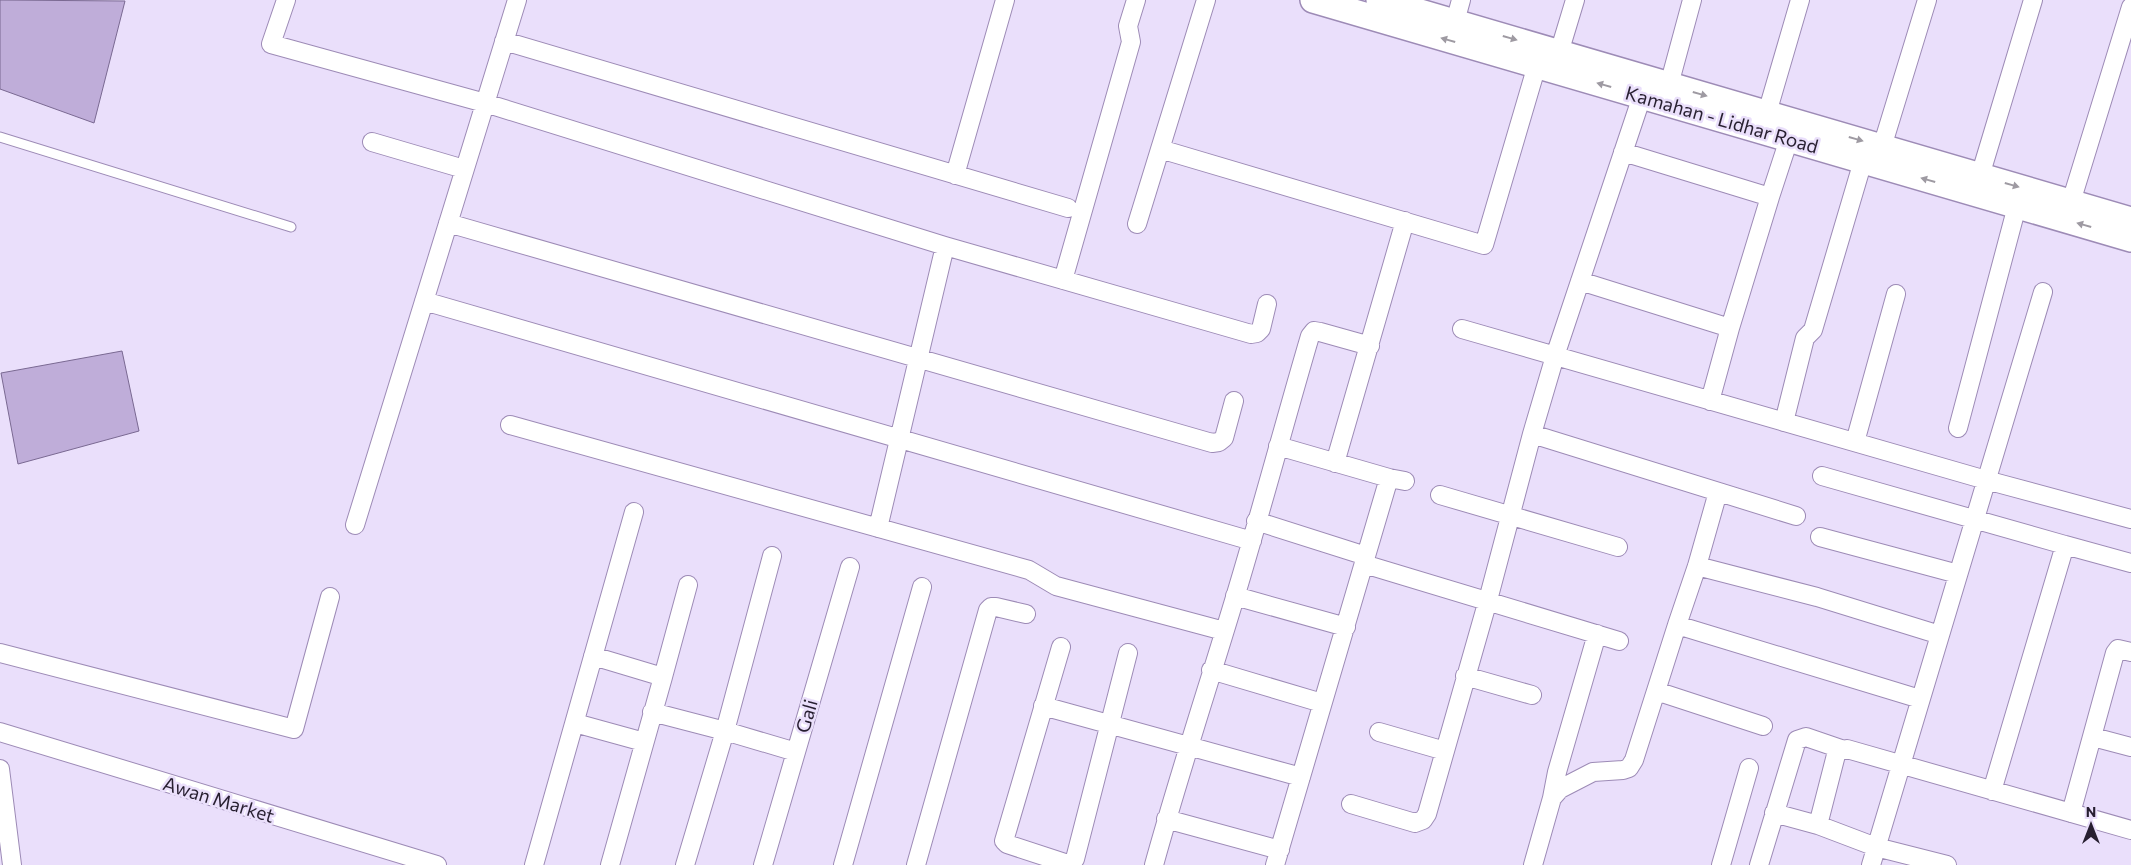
<svg xmlns="http://www.w3.org/2000/svg" width="2131" height="865" font-family="Commissioner,sans-serif">
  <style>
    .building { fill: #bfadd9; stroke: #7a6992 }
    .lines { fill: none; stroke-linecap: round; stroke-linejoin: round }
    .lane-casing { stroke: #9d8bb6; stroke-width: 11 }
    .street-casing { stroke: #9d8bb6; stroke-width: 20 }
    .secondary-casing { stroke: #9d8bb6; stroke-width: 28 }
    .lane { stroke: #fff; stroke-width: 9 }
    .street { stroke: #fff; stroke-width: 18 }
    .secondary { stroke: #fff; stroke-width: 25 }
    .oneway { fill: #9e9aa2 }
    .labels { text-anchor: middle; dominant-baseline: central; stroke-width: 5; stroke-linejoin: round; paint-order: stroke }
    .street-label { font-size: 19px; fill: #271f30; stroke: #eadffb }
  </style>
  <rect width="100%" height="100%" fill="#eadffb"/>
  <path class="building" d="M0 0 125 1 94 123 0 89Z
    M122 351 139 431 18 464 1 373Z"/>
  <g class="lines">
    <g class="lane-casing">
      <path id="lane" d="M0 137 291 227"/>
    </g>
    <g class="street-casing">
      <path id="street" d="M286 0 271 44 485 103 945 246 1251 334 1257 333 1261 329 1267 304
        M1455 22 1461 0
        M504 41 1068 208
        M1559 53 1575 0
        M1669 85 1692 0
        M1767 113 1800 0
        M372 142 464 169
        M1882 147 1927 0
        M1160 149 1484 245 1537 65
        M1623 152 1770 197 1789 139
        M955 175 1005 0
        M1980 176 2033 0
        M2071 202 2131 7
        M448 223 1212 443 1219 442 1224 438 1234 401
        M1137 224 1206 0
        M1063 280 1131 42 1128 26 1136 0
        M1580 281 1730 328
        M424 301 1252 541
        M1462 329 1986 480 2131 519
        M1710 401 1730 328 1770 197
        M1784 422 1805 338 1813 330 1863 161
        M510 425 1029 570 1056 586 1224 631
        M1958 428 2017 206
        M1532 434 1796 516
        M1855 442 1896 294
        M1278 446 1389 478 1366 556
        M1335 463 1405 221
        M1822 476 2065 545 1992 791
        M1389 478 1405 481
        M1718 492 1697 566 1677 625 1920 699
        M1440 495 1618 547
        M1256 521 1366 556 1275 865
        M355 525 517 0
        M878 528 945 246
        M1820 537 1958 574
        M2065 545 2131 563
        M1364 564 1619 641
        M1697 566 1817 597 1940 635
        M1235 596 1346 627
        M1061 647 1004 841 1007 844 1068 864 1075 859 1128 653
        M0 653 294 729 330 597
        M593 656 663 677 610 865
        M1211 670 1322 703
        M1465 676 1532 695
        M663 677 688 585
        M1656 691 1763 726
        M1043 706 1301 777
        M652 712 725 731 796 752
        M575 723 644 742
        M0 732 437 865
        M1379 732 1445 751
        M2093 737 2131 747
        M0 769 12 865
        M1552 798 1557 772 1597 634
        M1351 804 1415 823 1423 820 1427 814 1488 600 1532 434 1555 356 1642 96
        M1774 813 1818 825 1876 847 1947 865
        M2071 813 2115 653 2118 649 2131 652
        M1166 819 1280 850
        M1818 825 1837 751 1847 749 2131 830
        M534 865 634 512
        M685 865 725 731 772 556
        M763 865 850 567
        M843 865 922 587
        M916 865 988 610 991 607H996L1026 614
        M1154 865C1179 774 1209 684 1236 594 1262 508 1285 421 1310 336L1314 331 1320 332 1370 346
        M1533 865 1552 798 1560 789 1593 772 1623 770 1629 768 1634 760 1677 625
        M1721 865 1749 768
        M1759 865 1797 740 1806 737 1841 749
        M1871 865 2043 292"/>
    </g>
    <g class="secondary-casing">
      <path id="secondary" d="M1313 0 2131 239
        M1379 0 2131 220"/>
    </g>
    <use href="#lane" class="lane"/>
    <use href="#street" class="street"/>
    <use href="#secondary" class="secondary"/>
  </g>
  <defs><path id="oneway-solid" d="M-6-.8H1V-3.2L6.5 0L1 3.2V.8H-6Z" transform="scale(1.25)"/></defs>
  <g class="oneway">
    <use href="#oneway-solid" transform="translate(1510 38) rotate(16)"/>
    <use href="#oneway-solid" transform="translate(1448 40) rotate(-164)"/>
    <use href="#oneway-solid" transform="translate(1604 85) rotate(-164)"/>
    <use href="#oneway-solid" transform="translate(1700 94) rotate(16)"/>
    <use href="#oneway-solid" transform="translate(1856 139) rotate(16)"/>
    <use href="#oneway-solid" transform="translate(1928 180) rotate(-164)"/>
    <use href="#oneway-solid" transform="translate(2012 185) rotate(16)"/>
    <use href="#oneway-solid" transform="translate(2084 225) rotate(-164)"/>
  </g>
  <g class="labels">
    <g class="street-label">
      <text transform="translate(1722 119) rotate(16)">Kamahan - Lidhar Road</text>
      <text transform="translate(806 716) rotate(-74)">Gali</text>
      <text transform="translate(219 799) rotate(17)">Awan Market</text>
    </g>
  </g>
  <g transform="translate(2091 825)" stroke="#eadffb" stroke-width="4" paint-order="stroke">
  <path d="M0-4L9 19L0 12L-9 19Z" fill="#271f30"/>
  <text y="-8" font-size="14" font-weight="bold" text-anchor="middle" fill="#271f30">N</text>
  </g>
</svg>
